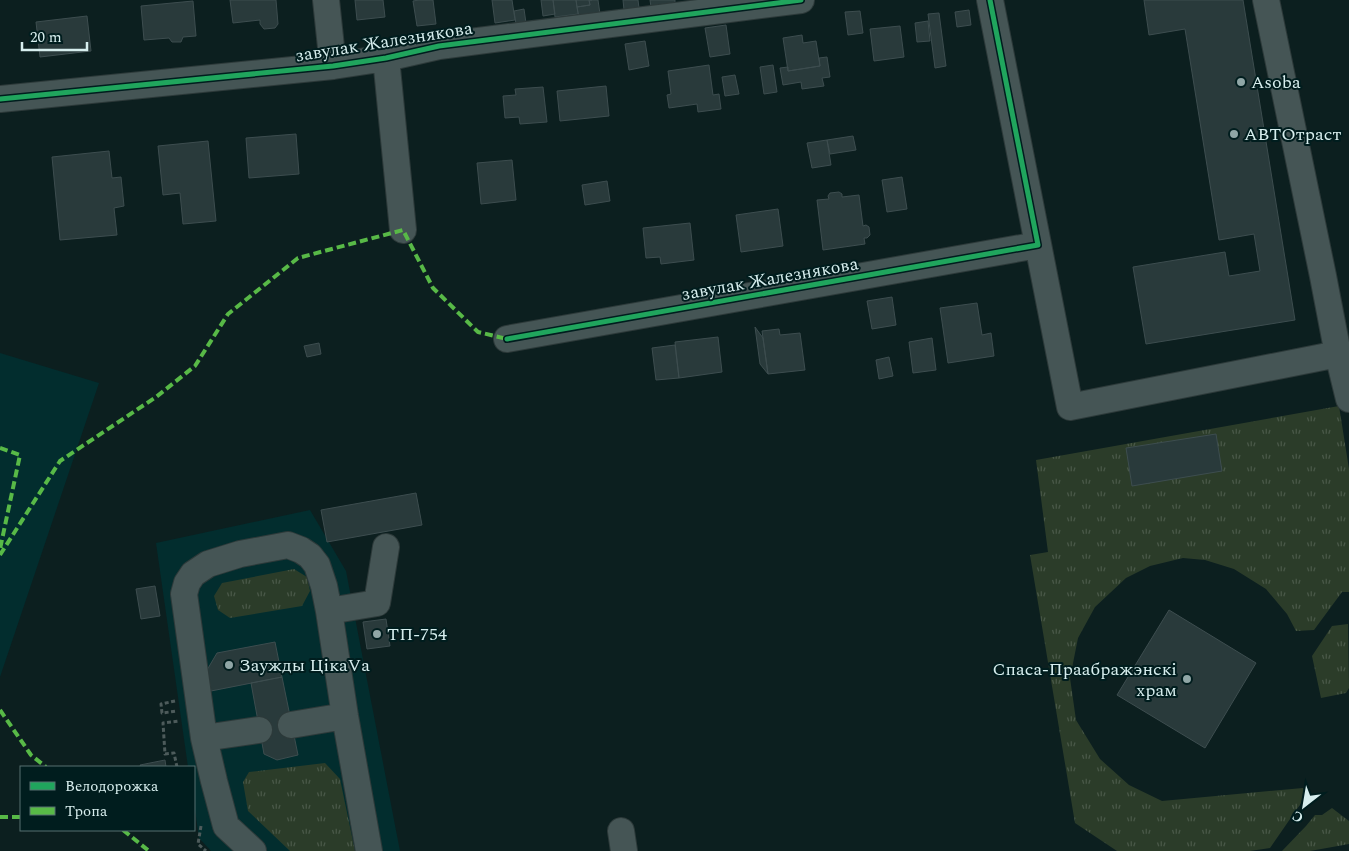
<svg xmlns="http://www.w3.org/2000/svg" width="1349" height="851" font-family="Spectral,serif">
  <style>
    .built { fill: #022d2e }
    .grass { fill: url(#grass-tufts) }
    .building { fill: #293a3b; stroke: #3d4d4f }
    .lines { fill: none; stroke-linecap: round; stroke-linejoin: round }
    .minor-casing { stroke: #2d3a3a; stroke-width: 28 }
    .path { stroke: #4d5b5b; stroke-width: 3; stroke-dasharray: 4 2.5; stroke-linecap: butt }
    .minor { stroke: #455555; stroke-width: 26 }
    .quiet { stroke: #58b947; stroke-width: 4; stroke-dasharray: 8 4; stroke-linecap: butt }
    .cycleway-casing { stroke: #001d1e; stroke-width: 8 }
    .cycleway { stroke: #20a55d; stroke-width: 5 }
    .poi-dot { fill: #90a6a6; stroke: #001d1e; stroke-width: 2 }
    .labels { text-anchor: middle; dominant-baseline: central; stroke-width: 4; stroke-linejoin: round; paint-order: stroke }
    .street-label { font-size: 18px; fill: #d7eeee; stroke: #001d1e }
    .poi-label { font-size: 18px; fill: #d7eeee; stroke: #001d1e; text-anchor: start }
  </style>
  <defs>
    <pattern id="grass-tufts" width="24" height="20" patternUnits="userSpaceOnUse" patternTransform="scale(1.25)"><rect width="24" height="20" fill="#2b3c29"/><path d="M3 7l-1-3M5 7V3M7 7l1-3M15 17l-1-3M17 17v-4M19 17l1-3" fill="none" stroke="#495848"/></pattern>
  </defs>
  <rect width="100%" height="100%" fill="#0c1f1f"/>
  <path class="built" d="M0 353 99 383 0 677Z
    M310 510 346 571 400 851H211L199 838 194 803V767H188L156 543Z"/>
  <path class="grass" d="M1339 406 1349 469V592H1342L1314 630 1296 631 1287 614 1266 589 1234 569 1205 560 1183 558 1150 566 1126 578 1095 607 1078 638 1070 678 1076 720 1100 759 1129 785 1162 801 1303 788 1308 793 1270 848 1250 851H1117L1075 823 1030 555 1048 552 1036 460Z
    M294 569 307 577 310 591 302 606 230 618 218 610 214 596 222 583Z
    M1348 624 1349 688 1346 693 1321 698 1312 656 1332 626Z
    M325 763 340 779 355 851H290L248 811 243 782 249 772Z
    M1332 808 1349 821V844L1310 851H1282L1306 826 1315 815H1322Z"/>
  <path class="building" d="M230 0H276L278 24 275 28 264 29 260 24V20L233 23Z
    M355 0H383L385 17 357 20Z
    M419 0H433L436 24 417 26 413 1Z
    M492 0H512L515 20 495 23Z
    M541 0H553L555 14 543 16Z
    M553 0H576L578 14 555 17Z
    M576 0H592H589L590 5 577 7Z
    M589 0H598L600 14 579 17 577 7 590 5Z
    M623 0H638L639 8 624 10Z
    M650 0H675V3L651 7Z
    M1144 0H1243L1295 320 1146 344 1133 267 1225 252 1229 276 1260 271 1254 234 1219 240 1185 29 1149 35Z
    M193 1 196 36 183 37 181 42H172L169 38 144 40 141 6Z
    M524 9 526 23 516 24 514 11Z
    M969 10 971 25 957 27 955 12Z
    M860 11 863 33 848 35 845 12Z
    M939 13 946 66 935 68 928 14Z
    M87 16 91 51 40 57 36 22Z
    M928 21 930 41 917 42 915 23Z
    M726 25 730 54 710 57 705 28Z
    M900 26 904 57 874 61 870 29Z
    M802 35 803 43 816 41 820 66 788 71 783 38Z
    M645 41 649 66 629 70 625 44Z
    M827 57 830 77 822 78 824 86 802 89 801 82 783 85 780 68 788 67V71L820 66 819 58Z
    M709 65 713 95 719 94 721 109 698 112 697 104 669 108 667 95 671 94 668 71Z
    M773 65 777 92 764 94 760 67Z
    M735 75 739 94 725 96 722 77Z
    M606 86 609 116 560 121 557 91Z
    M543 87 547 122 520 124 519 117 505 118 503 96 516 95 515 89Z
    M296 134 299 174 249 178 246 138Z
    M853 136 856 150 830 154 827 140Z
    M827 140 831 165 812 168 807 143Z
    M208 141 216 221 183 224 180 193 163 195 158 146Z
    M109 151 112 178 121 177 124 206 114 208 117 235 60 240 52 157Z
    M512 160 516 200 481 204 477 163Z
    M902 177 907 209 887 212 882 180Z
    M607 181 610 201 585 205 582 185Z
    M839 192 842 194V197L859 195 863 226 866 225 869 227 870 235 867 238H864L865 244 823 250 817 200 829 199 828 196 830 193Z
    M778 209 783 246 741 252 736 215Z
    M690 223 694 260 661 264 660 257 646 258 643 228Z
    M892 297 896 325 872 329 867 301Z
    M977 303 982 335 991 333 994 356 948 363 940 308Z
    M755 327 763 338 768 374 760 364Z
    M779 329 780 335 800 333 805 370 768 374 762 331Z
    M718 337 722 372 679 378 675 342Z
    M932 338 936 370 913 373 909 342Z
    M319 343 321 354 307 357 304 346Z
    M675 345 679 378 656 380 652 348Z
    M889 357 893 376 879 379 876 360Z
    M1216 434 1222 471 1132 486 1126 448Z
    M416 493 422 525 327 542 321 510Z
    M155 586 160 616 141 619 136 589Z
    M1169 610 1256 663 1205 748 1117 695Z
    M386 619 390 646 367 649 363 622Z
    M275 642 282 677 211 691 207 670 217 653Z
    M282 677 298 755 277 760 264 754 251 683Z
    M165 760 166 767H141L140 765Z"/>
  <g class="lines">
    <g class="minor-casing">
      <path id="minor" d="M326 0 333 66
        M990 0 1070 407 1338 354 1323 276 1266 0
        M386 58 403 230
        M0 99 333 66 386 58 439 46 801 0
        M507 339 1038 245
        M1338 354 1349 399
        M291 725 345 716
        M204 738 259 730
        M621 831 624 851
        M253 851 226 826 214 781 204 738 184 594 187 583 193 574 208 564 240 554 288 545 301 550 310 556 317 565 324 586 329 611
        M369 851 345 716 329 611 377 603 386 547"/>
    </g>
    <path class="path" d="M175 701 161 704 162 713 177 711
      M177 767 174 753 165 754 163 723 179 721
      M201 826 198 844 206 851"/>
    <use href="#minor" class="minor"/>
    <path class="quiet" d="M0 448 20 455 0 549
      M0 555 60 461 156 397 195 366 228 314 298 258 403 230 433 288 478 332 507 339
      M0 710 31 755 46 767
      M0 817H21
      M123 830 149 851"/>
    <g class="cycleway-casing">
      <path id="cycleway" d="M0 99 333 66 386 58 439 46 801 0
        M507 339 1038 245 990 0"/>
    </g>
    <use href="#cycleway" class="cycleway"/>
  </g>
  <g class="poi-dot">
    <circle cx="1241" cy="82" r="5"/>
    <circle cx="1234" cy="134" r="5"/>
    <circle cx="377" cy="634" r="5"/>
    <circle cx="229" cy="665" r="5"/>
    <circle cx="1187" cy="679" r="5"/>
  </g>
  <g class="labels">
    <g class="street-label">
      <text transform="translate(384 42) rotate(-9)">завулак Жалезнякова</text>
      <text transform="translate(770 279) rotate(-10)">завулак Жалезнякова</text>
    </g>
    <g class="poi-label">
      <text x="1251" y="82">Asoba</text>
      <text x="1244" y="134">АВТОтраст</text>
      <text x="387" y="634">ТП-754</text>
      <text x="239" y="665">Заужды ЦікаVа</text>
      <text x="1177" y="669" text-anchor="end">Спаса-Праабражэнскі<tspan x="1177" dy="21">храм</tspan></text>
    </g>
  </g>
  <rect x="20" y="766" width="175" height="65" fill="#001d1e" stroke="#567171"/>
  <rect x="30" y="782" width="25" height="8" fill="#20a55d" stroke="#567171"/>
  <text x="65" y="791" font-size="15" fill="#d7eeee">Велодорожка</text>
  <rect x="30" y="807" width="25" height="8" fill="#58b947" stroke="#567171"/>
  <text x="65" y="816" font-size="15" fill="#d7eeee">Тропа</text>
  <g transform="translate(1304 806) rotate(211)" stroke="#001d1e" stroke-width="4" paint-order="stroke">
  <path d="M0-4L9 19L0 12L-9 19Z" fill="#d7eeee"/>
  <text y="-8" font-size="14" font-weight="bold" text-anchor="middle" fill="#d7eeee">С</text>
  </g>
  <path d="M22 42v8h65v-8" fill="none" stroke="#d7eeee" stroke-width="2.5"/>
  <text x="30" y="42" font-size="15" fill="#d7eeee" stroke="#001d1e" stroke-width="4" paint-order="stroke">20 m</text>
</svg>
